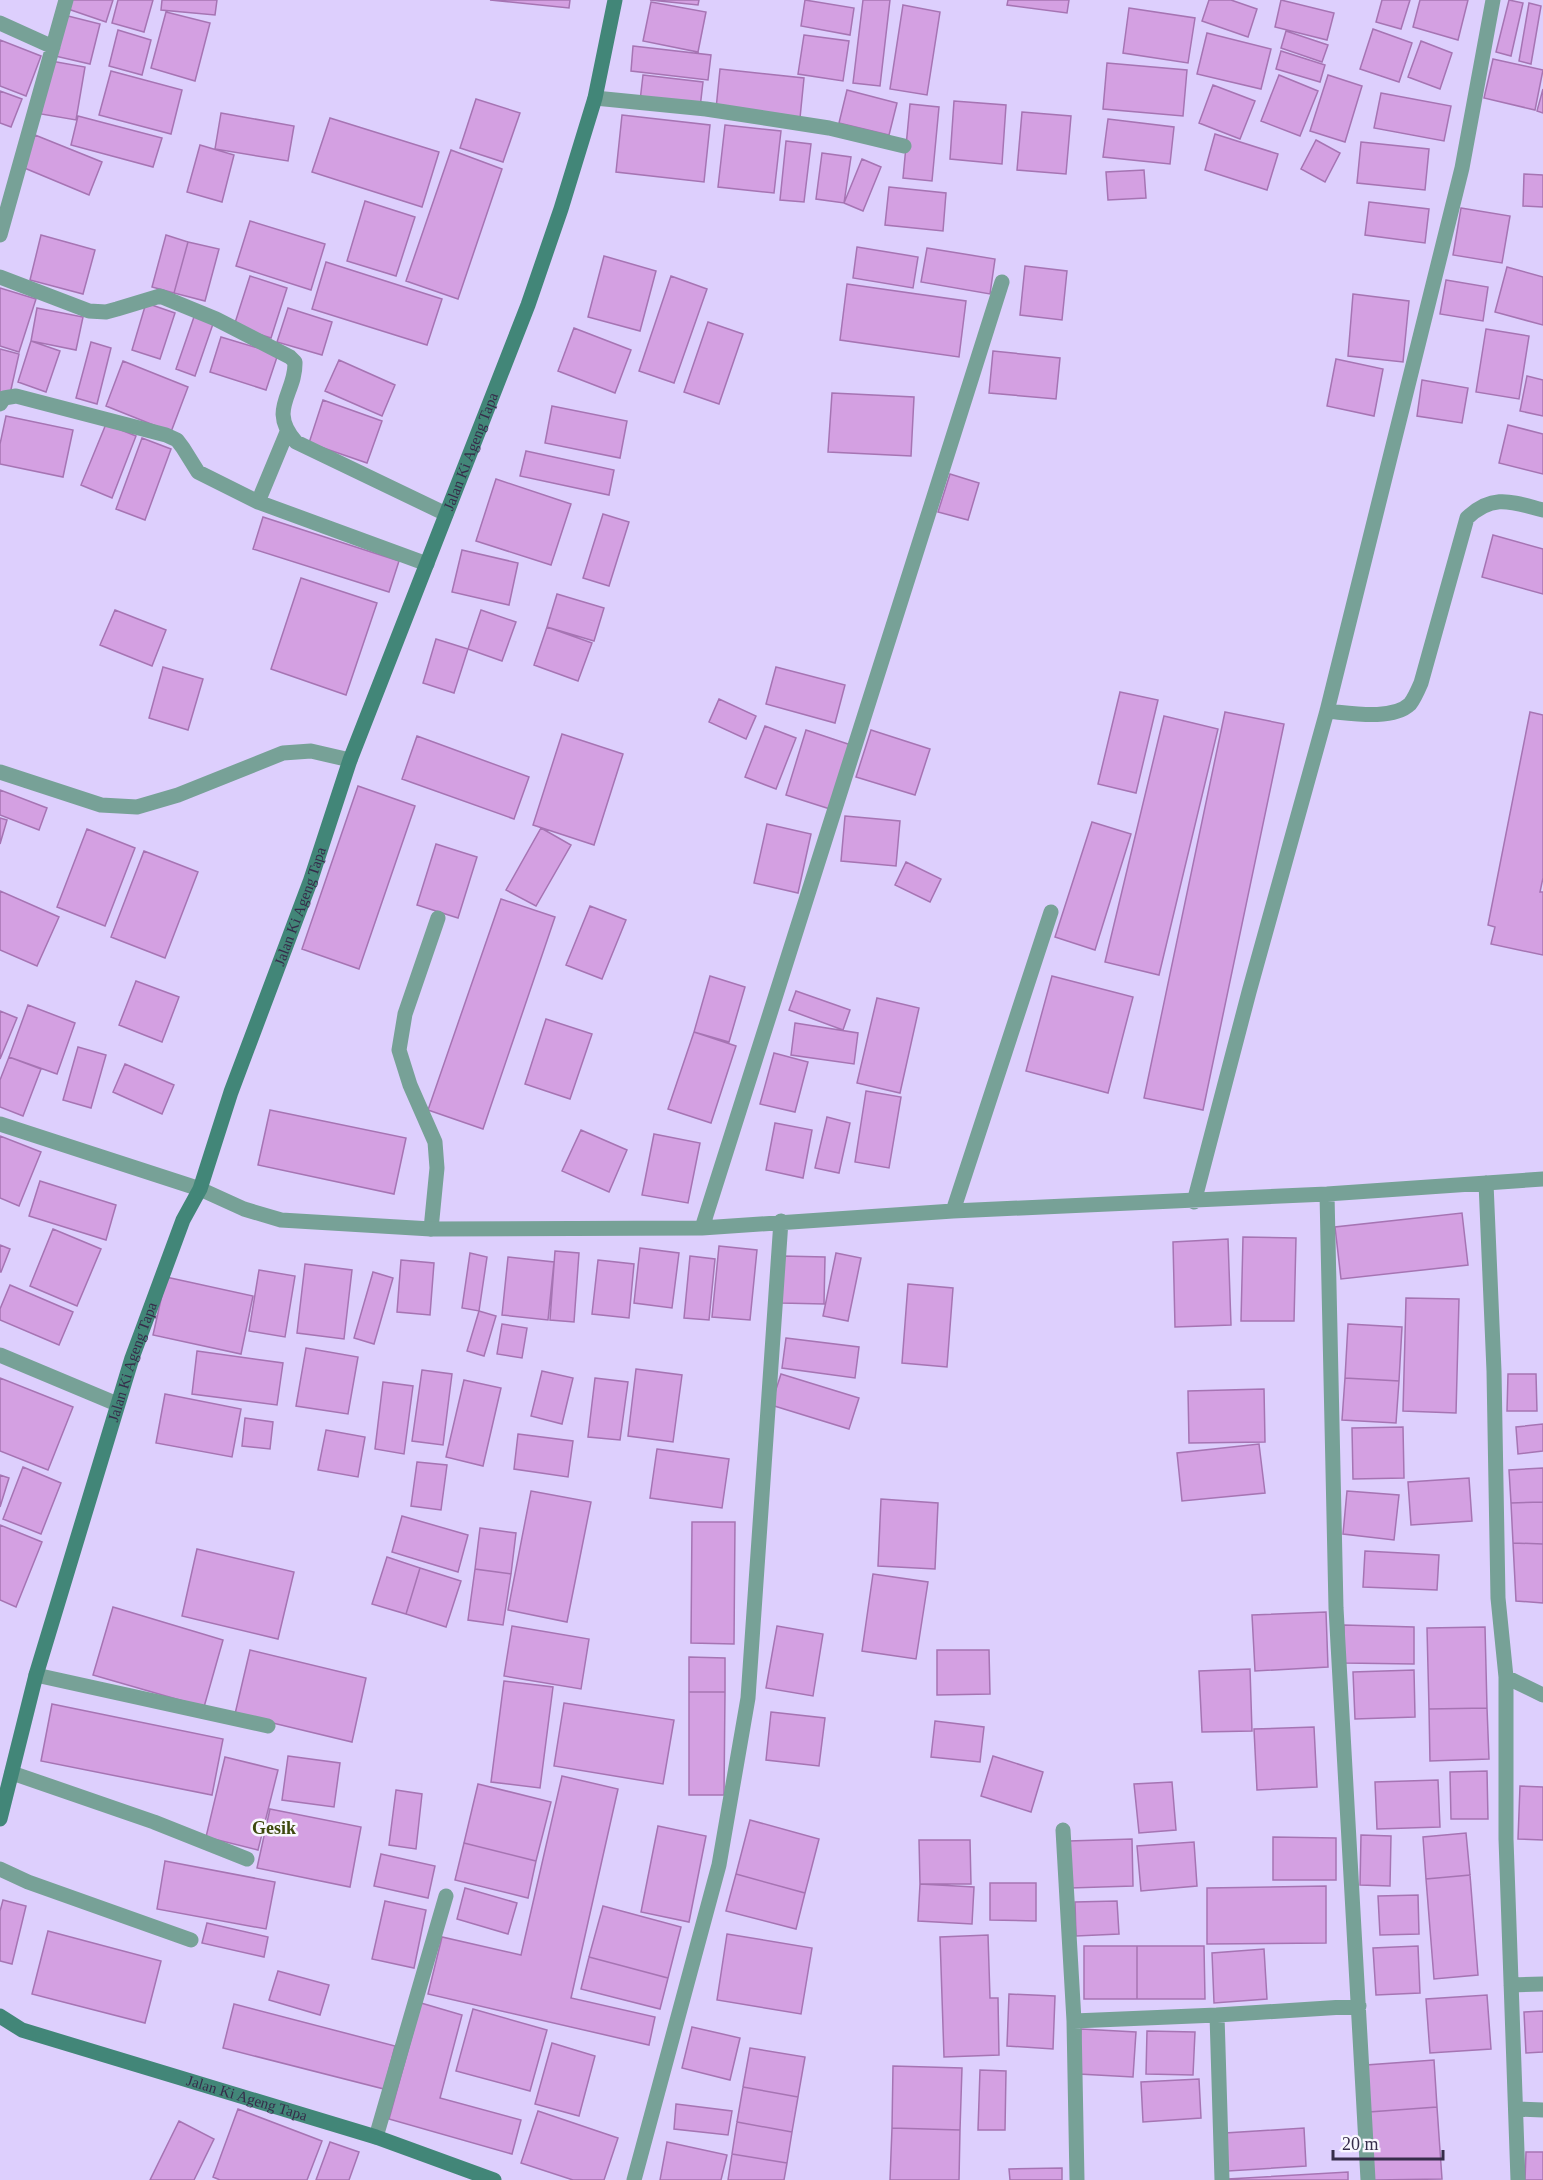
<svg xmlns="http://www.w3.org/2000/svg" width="1543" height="2180" font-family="'Times New Roman',serif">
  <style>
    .building { fill: #d4a0e2; stroke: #a674b3; stroke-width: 1.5 }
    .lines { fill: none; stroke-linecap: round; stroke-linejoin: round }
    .lane { stroke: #77a197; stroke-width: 15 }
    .street { stroke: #77a197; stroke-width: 15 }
    .secondary { stroke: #428678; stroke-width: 15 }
    .labels { text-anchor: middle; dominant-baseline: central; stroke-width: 5; stroke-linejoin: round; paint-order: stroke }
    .street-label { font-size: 15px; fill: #362c4a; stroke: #f9f7ff }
    .quarter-label { font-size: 18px; font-weight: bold; fill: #3e480e; stroke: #f9f7ff }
  </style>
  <rect width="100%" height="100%" fill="#ddcffd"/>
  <path class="building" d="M68 0H113L106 22 65 8Z
    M118 0H153L144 32 112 23Z
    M162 0H217L215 15 161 10Z
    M490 0H570L569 8Z
    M650 0H699L698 5Z
    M805 0 854 8 850 35 801 26Z
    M863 0H890L880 86 853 83Z
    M1008 0H1069L1067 13 1007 5Z
    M1209 0H1231L1257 9 1248 37 1202 21Z
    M1281 0 1334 13 1327 40 1275 27Z
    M1382 0H1410L1401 29 1376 22Z
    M1420 0H1468L1458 40 1413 27Z
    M1509 0 1523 3 1511 56 1496 52Z
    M651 2 706 12 698 52 643 41Z
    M1529 3 1541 6 1531 64 1519 61Z
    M903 5 940 12 927 95 890 89Z
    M1129 8 1195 18 1188 63 1123 53Z
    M166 12 210 23 195 81 151 68Z
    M64 15 100 24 90 64 55 56Z
    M1373 29 1412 43 1399 82 1360 69Z
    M118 30 151 40 142 75 109 66Z
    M1286 31 1328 45 1322 62 1281 48Z
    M1207 33 1271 49 1261 89 1197 74Z
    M804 35 849 41 843 81 798 74Z
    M0 40 41 56 26 96 0 86Z
    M1421 41 1452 53 1440 89 1408 77Z
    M633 46 711 55 708 80 631 71Z
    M1281 51 1325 65 1320 82 1276 69Z
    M1493 59 1543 70 1535 110 1484 98Z
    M51 61 85 67 76 120 41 114Z
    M1107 63 1187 70 1183 116 1103 109Z
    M720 69 804 78 800 118 716 109Z
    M111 71 182 90 171 134 99 115Z
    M643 75 703 82 700 108 640 101Z
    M1279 75 1318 91 1300 136 1261 121Z
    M1328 75 1362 86 1345 142 1310 131Z
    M1213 85 1255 101 1240 139 1199 123Z
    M1543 89V113L1537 111Z
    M847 90 897 103 889 135 839 123Z
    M0 91 22 99 11 127 0 123Z
    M1381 93 1451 106 1444 141 1374 128Z
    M476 99 520 113 503 162 460 148Z
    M954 101 1006 105 1002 164 950 159Z
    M910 104 939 107 932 181 903 178Z
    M1022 112 1071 116 1066 174 1017 170Z
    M221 113 294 126 288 161 215 149Z
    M622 115 710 125 704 182 616 172Z
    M78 116 162 138 153 167 71 145Z
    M330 118 439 152 422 207 312 172Z
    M1108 119 1174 127 1170 164 1103 157Z
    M725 125 781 131 774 193 718 187Z
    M1215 134 1278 154 1267 190 1205 170Z
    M35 135 102 162 89 195 22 167Z
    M1316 140 1340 153 1325 182 1301 169Z
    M786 141 811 144 804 202 780 200Z
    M1361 142 1429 149 1425 190 1357 183Z
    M200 145 234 155 222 202 187 192Z
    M451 150 502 169 458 299 406 281Z
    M822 153 851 157 844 203 816 199Z
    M862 159 881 167 863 211 844 203Z
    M1144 170 1146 198 1108 200 1106 172Z
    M1524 174 1543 175V207L1523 206Z
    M889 187 946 193 943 231 885 225Z
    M365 201 415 217 396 276 347 261Z
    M1369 202 1429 209 1425 243 1365 235Z
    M1461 208 1510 216 1502 263 1453 255Z
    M250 221 325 244 311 290 236 266Z
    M41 235 95 250 83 294 30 280Z
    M166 235 188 242 174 293 152 287Z
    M188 242 219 249 205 301 174 293Z
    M857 247 918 257 913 288 853 278Z
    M927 248 995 259 990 294 921 282Z
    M604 256 656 271 640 331 588 317Z
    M326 262 442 299 427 345 312 309Z
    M1025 266 1067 271 1062 320 1020 315Z
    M1507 267 1543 277V325L1495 312Z
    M250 276 287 288 271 338 234 326Z
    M671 276 707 289 674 383 639 371Z
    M1446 280 1488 287 1483 321 1440 314Z
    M847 284 966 301 959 357 840 340Z
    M0 288 36 299 19 352 0 346Z
    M1353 294 1409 301 1403 362 1348 356Z
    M146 303 175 313 160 359 132 350Z
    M37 308 83 317 76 350 31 341Z
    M288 308 332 322 322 355 277 342Z
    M195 314 214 321 195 376 176 369Z
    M708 322 743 334 719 404 684 392Z
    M574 328 631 350 615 393 558 371Z
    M1486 329 1529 336 1519 399 1476 392Z
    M221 337 278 354 266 390 210 372Z
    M31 341 60 351 46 392 18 382Z
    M91 342 111 348 97 404 76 398Z
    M0 349 19 354 10 394 0 392Z
    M993 351 1060 358 1056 399 989 393Z
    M1336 359 1383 369 1374 416 1327 406Z
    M339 360 395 385 382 416 325 391Z
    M123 361 188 387 171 432 106 406Z
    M1527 376 1543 380V416L1520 411Z
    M1422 380 1468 388 1462 423 1417 416Z
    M832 393 914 397 911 456 828 452Z
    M323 400 382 421 367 463 309 443Z
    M552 406 627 421 620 458 545 443Z
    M6 416 73 430 63 477 0 464V444Z
    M106 424 136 436 112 498 81 485Z
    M1508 425 1543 434V474L1499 463Z
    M142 438 171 449 145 520 116 509Z
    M526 451 614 470 609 495 520 476Z
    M950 474 979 483 968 520 938 512Z
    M496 479 571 504 551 565 476 541Z
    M603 514 629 522 609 586 583 578Z
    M263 517 399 561 389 592 253 549Z
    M1493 535 1543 549V594L1482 577Z
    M462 550 518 563 509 605 452 592Z
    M301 578 377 603 346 695 271 669Z
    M557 594 604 608 594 641 547 627Z
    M115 610 166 630 152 666 100 645Z
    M481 610 516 622 502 661 468 649Z
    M547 627 592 643 578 681 534 665Z
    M436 639 468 649 454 693 423 683Z
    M163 667 203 679 188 730 149 718Z
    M776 667 845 685 835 723 766 704Z
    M1120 692 1158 700 1136 793 1098 784Z
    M719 699 756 716 746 739 709 722Z
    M1225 712 1284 724 1203 1110 1144 1098Z
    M1530 712 1543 715V878L1540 892H1543V955L1491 944 1495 927 1488 925Z
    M1164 716 1218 729 1159 975 1105 962Z
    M765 726 796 738 776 789 745 777Z
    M806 730 851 745 830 809 786 795Z
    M871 730 930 749 915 795 856 777Z
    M562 734 623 754 594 845 533 825Z
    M417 736 529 777 514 819 402 779Z
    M358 786 415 806 359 969 302 949Z
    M0 790 47 808 39 830 0 815Z
    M845 816 900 821 896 866 841 861Z
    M0 818 7 820 0 844Z
    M1092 822 1131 834 1095 950 1055 937Z
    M767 824 811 834 798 893 754 883Z
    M541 828 571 845 536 906 506 890Z
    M87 829 135 848 105 926 57 907Z
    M436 844 477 857 458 918 417 905Z
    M144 851 198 872 165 958 111 937Z
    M906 862 941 879 930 902 895 885Z
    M0 891 59 917 37 966 0 950Z
    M501 899 555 917 483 1129 428 1110Z
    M590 906 626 920 602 979 566 965Z
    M710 976 745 987 729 1042 694 1032Z
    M1052 976 1133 997 1108 1093 1026 1071Z
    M136 981 179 997 162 1042 119 1025Z
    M796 991 850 1010 843 1030 789 1010Z
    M877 998 919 1008 900 1093 857 1083Z
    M28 1005 75 1023 57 1074 9 1057Z
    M0 1011 17 1018 0 1059Z
    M546 1019 592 1034 570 1099 525 1084Z
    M795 1023 858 1033 854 1064 791 1055Z
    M694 1032 736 1046 711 1123 668 1109Z
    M78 1047 106 1055 91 1108 63 1100Z
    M774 1053 808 1062 795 1112 760 1104Z
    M9 1057 41 1069 23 1116 0 1107V1080Z
    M125 1064 174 1085 162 1114 113 1092Z
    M866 1091 901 1097 889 1168 855 1162Z
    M270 1110 406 1138 394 1194 258 1165Z
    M827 1117 850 1123 839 1173 815 1168Z
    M775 1123 812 1130 803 1178 766 1170Z
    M581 1130 627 1150 609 1192 562 1171Z
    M654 1134 700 1143 688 1203 642 1195Z
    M0 1136 41 1152 19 1206 0 1198Z
    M40 1181 116 1205 106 1240 29 1216Z
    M1462 1213 1468 1265 1341 1279 1335 1227Z
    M53 1229 101 1249 77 1306 30 1286Z
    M1243 1237 1296 1238 1294 1321H1241Z
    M1228 1239 1231 1325 1175 1327 1173 1242Z
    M0 1245 10 1249 1 1272H0Z
    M719 1246 757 1250 750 1320 712 1317Z
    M640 1248 679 1253 672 1308 634 1303Z
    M555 1251 579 1253 574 1322 550 1320Z
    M470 1253 487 1257 479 1311 462 1308Z
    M836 1253 861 1258 848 1321 823 1316Z
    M690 1256 715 1259 709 1320 684 1318Z
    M782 1256 825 1257 824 1304 781 1303Z
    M508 1257 554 1262 548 1320 502 1315Z
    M401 1260 434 1263 430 1315 397 1312Z
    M598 1260 634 1264 629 1318 592 1314Z
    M305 1264 352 1270 344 1339 297 1333Z
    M259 1270 295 1276 285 1337 249 1331Z
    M373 1272 393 1278 374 1344 354 1338Z
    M166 1277 253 1296 241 1354 153 1335Z
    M908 1284 953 1288 947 1367 902 1363Z
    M10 1285 73 1312 59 1345 0 1320V1309Z
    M1406 1298 1459 1299 1456 1413 1403 1411Z
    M479 1311 496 1316 484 1356 467 1351Z
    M502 1324 527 1328 522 1358 497 1354Z
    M1348 1324 1402 1327 1399 1381 1345 1378Z
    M786 1338 859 1347 855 1378 782 1368Z
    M306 1348 358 1357 348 1414 296 1406Z
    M197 1351 283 1363 277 1405 192 1394Z
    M636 1369 682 1375 673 1442 628 1436Z
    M422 1370 452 1374 443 1445 412 1441Z
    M542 1371 573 1378 562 1424 531 1416Z
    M781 1374 859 1398 849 1429 771 1405Z
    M1508 1374H1536L1537 1411H1507Z
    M0 1378 73 1407 48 1470 0 1451Z
    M595 1378 628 1382 620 1440 588 1437Z
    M1345 1378 1399 1381 1396 1423 1342 1420Z
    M464 1380 501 1388 483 1466 446 1457Z
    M383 1382 413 1386 404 1454 375 1449Z
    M1264 1389 1265 1442 1189 1443 1188 1391Z
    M165 1394 241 1409 232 1457 156 1443Z
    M245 1418 273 1422 270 1449 242 1446Z
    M1543 1424V1451L1518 1454 1516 1427Z
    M1403 1427 1404 1478 1353 1479 1352 1428Z
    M326 1430 365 1437 358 1477 318 1470Z
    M518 1434 573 1441 568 1477 514 1469Z
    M1259 1444 1265 1493 1182 1501 1177 1453Z
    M657 1449 729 1459 722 1508 650 1498Z
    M417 1462 447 1465 441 1510 411 1506Z
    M23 1467 61 1483 41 1534 3 1519Z
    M1543 1468V1502L1511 1503 1509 1470Z
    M0 1475 9 1478 0 1507Z
    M1469 1478 1472 1521 1411 1525 1408 1482Z
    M531 1491 591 1502 567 1622 508 1610Z
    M1347 1491 1399 1495 1394 1540 1343 1534Z
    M881 1499 938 1503 935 1569 878 1566Z
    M1543 1502V1544L1513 1543 1511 1503Z
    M402 1516 468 1535 458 1572 392 1552Z
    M692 1522H735L734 1644 691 1643Z
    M0 1525 42 1542 16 1607 0 1600Z
    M480 1528 516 1533 511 1574 475 1569Z
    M1513 1543 1543 1544V1603L1516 1601Z
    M197 1549 294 1572 278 1639 182 1616Z
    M1365 1551 1439 1555 1437 1590 1363 1587Z
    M387 1557 420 1568 406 1614 372 1604Z
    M420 1568 461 1581 446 1627 406 1614Z
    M475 1569 511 1574 503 1625 468 1620Z
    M873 1574 928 1582 916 1659 862 1651Z
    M113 1607 223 1640 204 1707 93 1675Z
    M1326 1612 1328 1667 1255 1671 1252 1615Z
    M1344 1625 1414 1627V1664L1344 1663Z
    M512 1626 589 1639 581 1689 504 1676Z
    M777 1626 823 1634 813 1696 766 1688Z
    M1485 1627 1487 1708 1429 1709 1427 1628Z
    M250 1650 366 1678 352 1742 235 1714Z
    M937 1650H989L990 1694 937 1695Z
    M689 1657 725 1658V1692H689Z
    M1250 1669 1252 1731 1202 1732 1199 1671Z
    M1414 1670 1415 1717 1355 1719 1353 1672Z
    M504 1681 553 1687 540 1788 491 1782Z
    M689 1692H725L724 1795H689Z
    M564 1703 674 1720 663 1784 554 1766Z
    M52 1704 223 1739 212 1795 41 1761Z
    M1487 1708 1489 1759 1430 1761 1429 1709Z
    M771 1712 825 1718 819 1766 766 1760Z
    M935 1721 984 1727 980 1762 931 1757Z
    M1314 1727 1317 1787 1257 1790 1254 1729Z
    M288 1756 340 1763 334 1807 282 1800Z
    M993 1756 1043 1772 1031 1812 981 1796Z
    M225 1757 278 1770 258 1850 206 1837Z
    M1487 1771 1488 1819H1451L1450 1772Z
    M562 1776 618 1789 571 1998 655 2017 649 2045 428 1994 442 1937 521 1955Z
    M1438 1780 1440 1827 1377 1829 1375 1782Z
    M1172 1782 1176 1830 1139 1833 1134 1784Z
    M478 1784 551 1802 536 1861 464 1843Z
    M1520 1786 1543 1787V1840L1518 1839Z
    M396 1790 422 1794 416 1849 389 1845Z
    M270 1809 361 1827 350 1887 257 1868Z
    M750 1820 819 1839 805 1893 736 1874Z
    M658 1826 706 1836 689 1922 641 1912Z
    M1466 1833 1470 1875 1426 1879 1423 1837Z
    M1361 1835 1391 1836 1390 1886 1360 1885Z
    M1273 1837 1336 1838V1880H1273Z
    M1132 1839 1133 1886 1070 1888 1069 1841Z
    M919 1840H970L971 1884H920Z
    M1194 1842 1197 1886 1141 1891 1137 1846Z
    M464 1843 536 1861 528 1898 455 1880Z
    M381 1854 435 1866 428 1898 374 1886Z
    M165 1861 275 1882 266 1929 157 1909Z
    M736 1874 805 1893 796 1929 726 1911Z
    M1470 1875 1478 1975 1434 1979 1426 1879Z
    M990 1883H1036V1921L990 1920Z
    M920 1884 974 1887 972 1924 918 1921Z
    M1326 1886V1943L1207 1944V1888Z
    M465 1888 517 1903 508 1934 457 1919Z
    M1418 1895 1419 1934 1380 1935 1378 1896Z
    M3 1900 26 1906 12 1964 0 1961V1911Z
    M385 1901 426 1910 414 1968 372 1959Z
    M1117 1901 1119 1934 1076 1936 1075 1902Z
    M603 1906 681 1927 668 1978 589 1957Z
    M207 1923 268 1937 264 1957 202 1943Z
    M48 1931 161 1961 145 2023 32 1994Z
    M727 1934 812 1948 801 2014 717 2000Z
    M988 1935 990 1998H998L999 2055 944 2057 940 1937Z
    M1084 1946H1137V1999H1084Z
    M1137 1946H1204L1205 1999H1137Z
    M1418 1946 1420 1993 1376 1995 1373 1948Z
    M1264 1949 1267 1999 1214 2003 1212 1953Z
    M589 1957 668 1978 660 2009 581 1989Z
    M278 1971 329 1985 320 2015 269 2000Z
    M1009 1994 1055 1996 1053 2049 1007 2046Z
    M1487 1995 1491 2049 1430 2053 1426 1999Z
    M421 2003 462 2015 440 2098 521 2120 512 2154 389 2119Z
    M234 2004 395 2046 384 2089 223 2048Z
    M473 2009 547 2030 530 2091 456 2071Z
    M1543 2011V2052L1526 2053 1524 2012Z
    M692 2027 740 2038 730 2080 682 2068Z
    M1081 2029 1136 2032 1133 2077 1079 2074Z
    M1147 2031 1195 2032 1193 2075 1146 2074Z
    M552 2043 595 2056 579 2116 535 2104Z
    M750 2048 805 2057 798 2097 743 2087Z
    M1434 2060 1437 2107 1369 2112 1366 2065Z
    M893 2066 962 2068 960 2130 892 2128Z
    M980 2070 1006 2071 1005 2130H978Z
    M1199 2079 1201 2118 1143 2122 1141 2082Z
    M743 2087 798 2097 792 2132 737 2122Z
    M676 2104 732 2111 728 2135 674 2129Z
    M1437 2107 1442 2179 1374 2180 1369 2112Z
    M238 2109 322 2141 307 2180H220L213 2177Z
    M538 2111 618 2138 604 2180H573L521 2163Z
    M179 2121 214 2139 194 2180H150Z
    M737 2122 792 2132 787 2163 732 2154Z
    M892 2128 960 2130 959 2180H890Z
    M1304 2128 1306 2166 1228 2171 1225 2133Z
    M330 2142 359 2152 349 2180H316Z
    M667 2142 727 2155 721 2180H660Z
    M1526 2152H1543V2180H1525Z
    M732 2154 787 2163 784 2180H728Z
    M1062 2168V2180H1010L1009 2169Z
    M1348 2172V2180H1228V2179Z"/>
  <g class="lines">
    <path class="lane" d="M431 1229 437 1168 435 1142 410 1085 399 1050 405 1014 438 918
      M36 1675 268 1726"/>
    <path class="street" d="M0 23 53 47
      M595 98 706 109 829 128 904 146
      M0 235 66 0
      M0 277 89 311 106 312 117 309 160 296 216 319 290 357 295 362C296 394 267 409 296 442L446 514
      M0 404 4 398 16 396 166 435 177 440 183 448 198 472 258 502 427 564
      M258 502 287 432
      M1327 711C1350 713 1392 721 1410 704 1414 699 1418 690 1421 683L1467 518C1493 493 1512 502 1543 510
      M0 772 101 805 137 807 178 795 283 753 311 751 350 760
      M0 1124 200 1189 244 1209 281 1220 431 1229 702 1228 953 1211 1327 1194 1543 1179
      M1486 1183 1494 1371 1498 1598 1506 1677V1839L1518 2180
      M1327 1194 1336 1608 1368 2180
      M1194 1202 1249 992 1327 711 1462 168 1493 0
      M953 1211 1051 912
      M702 1228 1002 282
      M0 1355 117 1404
      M1506 1677 1543 1695
      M12 1773 154 1822 247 1859
      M1063 1830 1074 2021 1077 2180
      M0 1869 28 1882 191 1940
      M1511 1985 1543 1984
      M1074 2021 1217 2015
      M1516 2109 1543 2110
      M376 2137 446 1896
      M634 2180 719 1865 748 1698 781 1221
      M1222 2180 1217 2015 1359 2006"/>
    <g class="secondary">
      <path id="s1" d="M0 1819 36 1675 132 1358 183 1220 200 1189 231 1092 310 882 350 760 528 305 561 209 595 98 615 0"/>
      <path id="s2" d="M0 2016 22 2030 376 2137 494 2180"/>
    </g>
  </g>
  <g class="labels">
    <g class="street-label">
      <text stroke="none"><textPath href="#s1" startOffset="1448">Jalan Ki Ageng Tapa</textPath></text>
      <text stroke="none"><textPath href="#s1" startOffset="962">Jalan Ki Ageng Tapa</textPath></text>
      <text stroke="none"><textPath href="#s1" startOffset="476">Jalan Ki Ageng Tapa</textPath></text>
      <text stroke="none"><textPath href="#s2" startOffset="261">Jalan Ki Ageng Tapa</textPath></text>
    </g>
    <g class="quarter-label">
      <text x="274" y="1828">Gesik</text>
    </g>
  </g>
  <path d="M1333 2150v9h110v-9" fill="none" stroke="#362c4a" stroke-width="3"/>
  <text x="1342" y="2150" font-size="18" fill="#362c4a" stroke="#f9f7ff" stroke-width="4.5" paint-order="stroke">20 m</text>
</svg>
